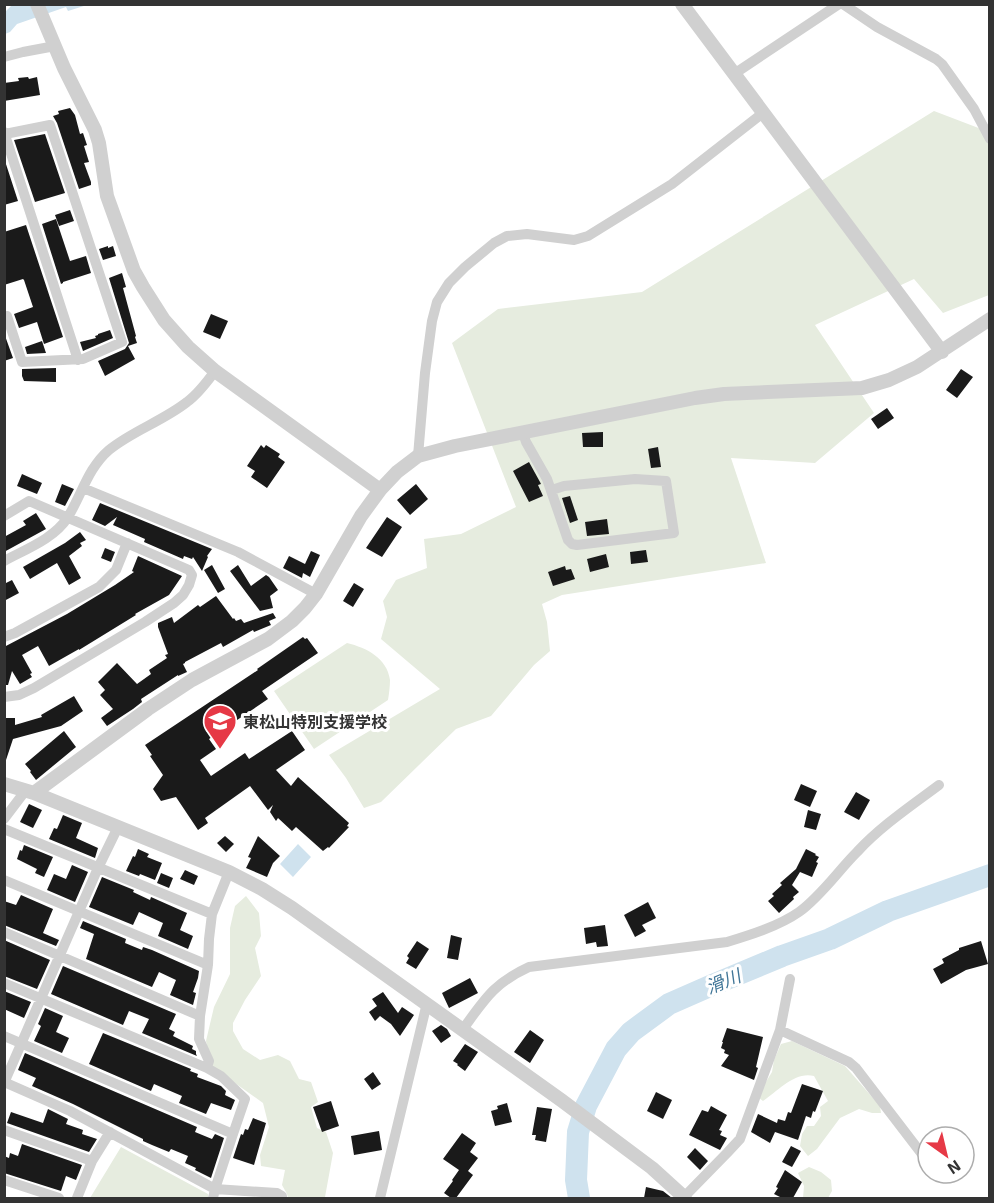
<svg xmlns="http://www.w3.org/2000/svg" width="994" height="1203" font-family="'Exo 2','Noto Sans JP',sans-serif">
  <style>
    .green { fill: #e6ecdf }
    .water { fill: #cfe2ee }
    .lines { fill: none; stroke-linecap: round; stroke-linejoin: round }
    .river { stroke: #cfe2ee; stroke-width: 22 }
    .building { fill: #1a1a1a }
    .minor { stroke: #d0d0d0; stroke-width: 10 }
    .tertiary { stroke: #d0d0d0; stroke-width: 14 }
    .labels { text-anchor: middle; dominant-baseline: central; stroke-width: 6; stroke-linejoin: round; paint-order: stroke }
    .poi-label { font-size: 16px; font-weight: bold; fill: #333; stroke: #fff; text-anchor: start }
    .water-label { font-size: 18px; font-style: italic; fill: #3f7597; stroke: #fff }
  </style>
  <rect width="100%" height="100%" fill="#fff"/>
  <path class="green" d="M934 111 989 132V295L943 313 914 279 815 325 874 413 815 463 731 458 766 563 562 595 542 604 547 622 550 651 534 665 491 716 456 729 381 802 364 808 346 778 329 755 440 689 381 639 387 617 383 601 396 580 427 568 424 539 461 534 516 507 452 343 498 309 642 292Z
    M347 643C367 648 387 658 390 680 390 686 389 694 388 700L314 749 274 691Z
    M246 896 259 913 261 936 255 948 261 976 245 1000 233 1023V1031L243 1049 260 1060 278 1055 290 1061 299 1079 311 1082 318 1102 311 1107 317 1128 326 1132 333 1153 325 1197 326 1198H288L287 1194 282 1185 285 1170 261 1166 260 1155 269 1127 263 1103 211 1066 206 1041 214 1007 230 974V928L235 906Z
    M792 1041 845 1066 880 1106 881 1113H872L859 1109 840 1118 817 1149 808 1156 800 1146 802 1134 807 1126H814L821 1116 820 1107 828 1101 814 1076C795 1071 778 1091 763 1101L759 1098 764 1085 772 1072 774 1060 781 1044Z
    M121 1147 208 1194V1198H90Z
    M809 1167 821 1172 831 1180 832 1191 828 1198H803L804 1186 798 1173Z"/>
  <path class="water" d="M12 5H87L68 11 66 7 17 24 10 32 5 34V12Z
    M298 844 311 857 293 877 280 864Z"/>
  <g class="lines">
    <path class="river" d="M579 1198 576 1180 578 1132 586 1106 616 1049 631 1032 669 1004 710 986 782 956 830 939 888 911 990 875"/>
  </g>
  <path class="building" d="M28 77 29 79 37 77 40 95 4 101V83L19 81 18 78Z
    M70 108 75 115 80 134 83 133 87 145 84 146 89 162 84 163 91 182V185L79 189 57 123 53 116 59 114 58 111Z
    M45 134 65 193 35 202 14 140Z
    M4 158 18 201 4 205Z
    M70 210 74 221 59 226 55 215Z
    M56 219 70 261 86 256 91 273 63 282V283L61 284 42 224Z
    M26 225 63 337 44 344 37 322 19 328 14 314 33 307 24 280 23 279 4 285V232Z
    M108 246V248L113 246 116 256 103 260 99 249Z
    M122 273 126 287 123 288 136 336 135 337 137 343 128 346 135 359 105 376 98 361 125 349 129 343 109 278Z
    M211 314 228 321 220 339 203 332Z
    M110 330 113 338 83 351 80 342 96 338 95 336 98 335V334Z
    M4 333 13 358 4 361Z
    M42 341 46 353 27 354 25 347Z
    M56 368V382L24 381 22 376V369Z
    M961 369 973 377 957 398 946 390Z
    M887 408 894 418 878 429 871 419Z
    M603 432V447H583L582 433Z
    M261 445 264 448 266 445 280 454 278 457 285 462 267 488 251 477 255 471 247 466Z
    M658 447 661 467 651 468 648 449Z
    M529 462 540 482 541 484 538 485 543 496 529 502 513 471Z
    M22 474 42 483 37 494 17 486Z
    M62 484 74 489 65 506 55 502Z
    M416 484 428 499 410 515 397 500Z
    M570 496 578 520 570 523 562 498Z
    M100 503 212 549 207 556 208 557 202 571 193 557 192 559 184 556 183 559 144 542 145 539 113 525 117 517 105 526 92 520Z
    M36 513 46 529 4 552V537L26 525 23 521Z
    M387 517 402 527 382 557 366 548Z
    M607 519 609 534 587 536 585 522Z
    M80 532 86 540 80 543 82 546 69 556 81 578 69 585 57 563 30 579 23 567 65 543Z
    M105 548 115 552 111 562 101 558Z
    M646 550 648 562 631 564 630 552Z
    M311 551 320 555 310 577 303 573 302 578 283 568 289 556 305 564Z
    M606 554 609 567 590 572 587 559Z
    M138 556 182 576 169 595 135 614 136 615 79 650V649L49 666 38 646 22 655 32 673 30 674 32 677 20 684 12 671 8 685H4V647L67 614 115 585 134 572 132 571Z
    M212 565 225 589 218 593 204 570Z
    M238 565 251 586 266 575 269 577 278 590 270 596 273 608 260 611 230 571Z
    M565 566 566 570 571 569 575 579 553 586 548 572Z
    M12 580 19 593 4 601V584Z
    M354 583 364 589 353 607 343 601Z
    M216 596 233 619 234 618 236 621 241 619 244 623 273 613 276 618 269 621 271 625 254 632 253 630 223 647 221 643 185 662V663L183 664 187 672 178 676V675L141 699 142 702 133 709 107 726 101 718 113 709 100 695 105 690 98 682 117 663 137 684 151 674 149 670 167 658 165 655 168 654 158 627V623L172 617 174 623 198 605 200 607Z
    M303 637 305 639 307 638 318 653 262 691 268 699 209 739 216 749 200 760 211 776 245 753 249 759 292 731 305 750 276 770 291 786 298 777 349 823 347 826 349 827 329 848 328 847 323 851 296 827 292 831 278 818 276 821 270 812 273 805 268 810 250 786 205 818 208 823 198 830 176 797 161 801 153 789 163 775 150 756 152 755 145 745 258 670 257 669Z
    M74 696 83 711 61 726 13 739 6 760 4 759V718H15V725L42 717 41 715Z
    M64 731 76 747 36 780 30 772 31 771 25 764Z
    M801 784 817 791 810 807 794 800Z
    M856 792 870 800 859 820 844 812Z
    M29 804 42 810 33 828 20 822Z
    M808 810 821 814 816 830 804 827Z
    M63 815 82 823 76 838 98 848 95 858 49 839 54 828 57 829Z
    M225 836 234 844 226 852 217 843Z
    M258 836 280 856 273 863 267 877 246 868 251 858 248 857Z
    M24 845 53 857 44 877 35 873 37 869 17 859 20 850 22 851Z
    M138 849 149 854 147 857 162 863 155 880 140 874 139 876 126 871 133 856 135 857Z
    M806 849 816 854 815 855 819 857 816 862 818 863 812 877 800 872 792 885 799 892 793 897 794 899 779 913 768 901 774 896 772 894 782 885 780 883 796 869Z
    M72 865 88 872 75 902 47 890 54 874 66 879Z
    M185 870 198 876 194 885 180 879Z
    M161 873 173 878 169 888 157 883Z
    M102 877 134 890 133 892 150 900 151 897 187 913 180 930 193 936 188 949 158 936 163 923 139 912 133 925 89 907Z
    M21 895 53 909 43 933 59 940 56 946 4 925V901L16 905Z
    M648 902 656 918 642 925 646 931 635 937 624 915Z
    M83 921 126 939 125 943 142 950 143 947 152 950 199 971 198 978 193 992 196 993 193 1005 170 995 176 980 159 972 152 987 86 959 94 934 80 928Z
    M605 925 608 946 597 947 596 942 586 944 584 928Z
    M451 935 462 938 458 960 447 958Z
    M4 940 50 960 37 989 4 976Z
    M417 941 429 949 416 969 406 963 409 958 407 956Z
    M981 941 988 964 966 970 941 984 933 969 944 963 942 959 959 950V948Z
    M63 966 176 1014 169 1029 175 1032 173 1036 193 1046 192 1049 196 1051V1054L197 1056 142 1033 149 1019 129 1011 123 1025 51 994Z
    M470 978 478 993 449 1008 442 993Z
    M4 991 31 1002 24 1018 4 1009Z
    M383 992 398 1013 402 1007 414 1015 400 1036 391 1024 380 1016 375 1021 369 1012 377 1006 372 999Z
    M45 1008 63 1016 56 1032 69 1038 62 1053 34 1041 41 1026 38 1024Z
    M441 1025 447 1029 451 1036 441 1043 432 1031Z
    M727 1028 763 1037 756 1067 758 1068 754 1080 721 1066 729 1055 724 1053 725 1050 721 1048 723 1042H722Z
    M530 1030 544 1040 530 1063 514 1052Z
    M103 1033 191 1069 190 1071 198 1074 197 1077 221 1086 226 1091 225 1095 235 1100 231 1110 211 1103 206 1114 179 1103 182 1096 154 1084 151 1091 89 1064Z
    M465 1044 478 1052 465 1071 457 1065 458 1064 453 1061Z
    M25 1053 197 1127 195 1132 212 1139 215 1134 224 1138 211 1178 195 1170 196 1168 185 1163 188 1156 171 1149 169 1152 152 1145 143 1141V1139L73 1104 32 1086 36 1078 18 1070Z
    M373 1072 381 1084 372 1090 364 1079Z
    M802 1084 823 1091 815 1112 813 1111 811 1118 806 1116 798 1140 775 1132 770 1143 751 1132 758 1114 777 1123 778 1119 785 1121 788 1112 791 1113Z
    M656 1092 672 1100 663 1119 647 1111Z
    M331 1101 339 1126 322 1132 313 1107Z
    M507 1103 512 1122 495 1126 491 1111 498 1109 497 1106Z
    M711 1106 727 1115 719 1130 722 1131 720 1135 727 1138 720 1150 689 1135 702 1110 708 1112Z
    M537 1107 552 1109 546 1142 535 1140 536 1135H532Z
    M48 1109 68 1119 66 1124 83 1130 82 1134 97 1139 89 1152 7 1123 11 1112 43 1123Z
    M253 1118 266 1123 254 1165 233 1158 241 1134 243 1135 245 1129 248 1130Z
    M379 1131 382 1150 354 1155 351 1136Z
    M462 1133 476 1143 470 1152 478 1158 468 1171 473 1175 456 1198H451L444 1193 453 1181 452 1180 459 1170 443 1159Z
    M22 1144 82 1165 76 1180 66 1176 61 1191 4 1173V1156L9 1158 10 1153 18 1156Z
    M791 1146 801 1151 792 1167 782 1162Z
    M695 1148 708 1161 700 1170 687 1157Z
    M785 1170 802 1182 793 1198H782L774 1194 778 1188 776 1187Z
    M646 1187 663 1191 672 1198H644Z"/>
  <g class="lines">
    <path class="minor" d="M843 4 877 27 936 59 942 64 974 109 990 139
      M4 57 23 52 55 46
      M734 74 839 4
      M4 132 78 360
      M4 318 7 316 22 362 83 359 122 342 50 125 5 134
      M523 433 526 442 547 479 568 540 572 544 577 545 674 533 666 481 635 479 564 486 552 490
      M418 456 425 373 432 321 437 302 449 283 465 267 494 243 507 236 527 234 574 240 588 236 672 184 763 113
      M83 488 238 552 316 594
      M4 516 29 501 189 570 192 575 189 585 183 595 174 603 145 622 34 688 19 695 4 697
      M4 561C26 549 54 539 68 517 82 494 88 468 109 450 132 431 163 421 187 402 198 394 207 382 215 371
      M4 637 15 633 99 587 116 570 127 543
      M4 819 26 790
      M4 829 212 914
      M4 880 208 965
      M4 932 200 1016
      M4 983 207 1068 221 1076 245 1099 233 1134 215 1189 70 1111 4 1082
      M463 1029C485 999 494 983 529 967L727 942C750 935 779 926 799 912 821 896 838 871 857 852 881 826 911 806 939 785
      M780 1030 849 1062 856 1068 928 1162
      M4 1036 233 1134
      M207 1068 209 1061 199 1039 200 1016 208 965 209 939 212 914 229 872
      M4 1083 98 868 118 827
      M4 1130 92 1161
      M4 1180 59 1198
      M684 1197 727 1153 740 1139 780 1030 790 979
      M77 1198 92 1161 110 1132
      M213 1198 215 1189 277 1193 282 1196V1198
      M380 1198 427 1003"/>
    <path class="tertiary" d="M37 4 64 68 95 130 99 143 107 196 134 271 143 287 164 320 188 347 215 371 380 490
      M682 4 942 352
      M4 784 34 793 229 872 262 889 292 908 561 1100 652 1168 685 1198
      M34 793 148 709 192 680 268 639 292 621 305 608 316 594 361 516 380 490 397 472 418 456 455 446 695 398 724 394 862 388 889 380 917 367 990 319"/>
  </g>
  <defs>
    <g id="school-pin" transform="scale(1.725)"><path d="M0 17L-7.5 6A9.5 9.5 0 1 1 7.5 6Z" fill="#e63946" stroke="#fff"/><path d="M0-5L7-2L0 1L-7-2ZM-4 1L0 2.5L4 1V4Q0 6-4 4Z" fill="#fff"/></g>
  </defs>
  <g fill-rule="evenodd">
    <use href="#school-pin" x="220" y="721"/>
  </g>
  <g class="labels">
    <g class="poi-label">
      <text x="243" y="721">東松山特別支援学校</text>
    </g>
    <g class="water-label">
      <text transform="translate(723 981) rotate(-22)">滑川</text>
    </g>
  </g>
  <rect width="994" height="1203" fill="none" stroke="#333333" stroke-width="12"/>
  <g transform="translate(946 1155) rotate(146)"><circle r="28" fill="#ffffff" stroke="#adadad" stroke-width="1.5"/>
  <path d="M0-4.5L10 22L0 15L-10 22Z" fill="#e63946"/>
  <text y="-9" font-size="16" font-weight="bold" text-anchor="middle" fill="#333333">N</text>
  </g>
</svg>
